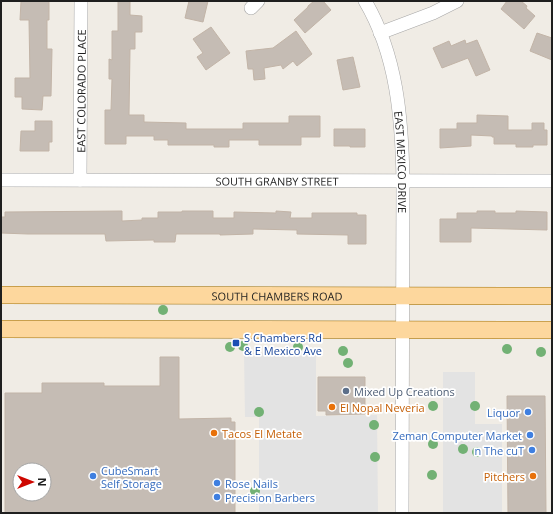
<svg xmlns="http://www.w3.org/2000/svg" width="553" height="514" font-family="'Open Sans',sans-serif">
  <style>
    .parking { fill: #e3e3e3 }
    .building { fill: #c5bcb4; stroke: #c2b4a7; fill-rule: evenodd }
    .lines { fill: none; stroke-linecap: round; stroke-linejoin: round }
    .minor-casing { stroke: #a6a6a6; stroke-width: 14 }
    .major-casing { stroke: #9a6c00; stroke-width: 18 }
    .minor { stroke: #fff; stroke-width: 13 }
    .major { stroke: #fdd79d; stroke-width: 17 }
    .tree { fill: #72b174 }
    .transit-dot { fill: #1a4fb4; stroke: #fff; stroke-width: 1.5 }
    .service-dot { fill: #5c6f8a; stroke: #fff; stroke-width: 1.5 }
    .food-dot { fill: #e8710a; stroke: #fff; stroke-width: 1.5 }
    .shop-dot { fill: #3f7fe0; stroke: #fff; stroke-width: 1.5 }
    .labels { text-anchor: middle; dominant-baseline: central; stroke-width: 3.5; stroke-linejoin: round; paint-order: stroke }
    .street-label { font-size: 11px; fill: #1f1f1f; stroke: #fff }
    .transit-label { font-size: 11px; fill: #164399; stroke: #fff; text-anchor: start }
    .service-label { font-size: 11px; fill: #4e5e75; stroke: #fff; text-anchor: start }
    .food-label { font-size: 11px; fill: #c56008; stroke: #fff; text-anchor: start }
    .shop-label { font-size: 11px; fill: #366cbe; stroke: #fff; text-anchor: end }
  </style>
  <rect width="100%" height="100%" fill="#f0ece5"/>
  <path class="parking" d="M316 352V416L377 415 378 513H259V417H245L244 353Z
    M443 372H475V424H502V513H443Z"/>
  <path class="building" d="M21 1H49V20H47V49H52L51 96H43L42 110 22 109V97H15V78H30L29 20H20Z
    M118 1H130V15L142 16V32H135V49H130L129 115H144V122L186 123V129H243V123H289V116H320V137H301V145H259V140H229V147H214V145H168V140H154V136H126V144H105V110H111L112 79H109V59L112 60V31H118Z
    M189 1H208L203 22 185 18Z
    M314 1H323L331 10 305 33 294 20 308 7V6Z
    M507 1H521L527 6 526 8 535 16 524 29 501 9Z
    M211 27 230 53 206 70 197 57 203 53 193 39Z
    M296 31 312 54 297 66 293 61 283 69 281 65 264 68 265 79 254 80 253 69H248L246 51 273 48Z
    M537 33 552 38V60L530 51Z
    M465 40 466 44 477 40 490 70 476 76 468 58 442 68 433 48 449 41 451 46Z
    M353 57 360 87 343 90 337 60Z
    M477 115 508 116V130H532V123H544V130H547V145H533V147H516V144H494V137H492V136L471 135V146L440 148V129H457V123H477Z
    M35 121H52V142H49V151H20L21 131H35Z
    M334 129H365V147H350V146H334Z
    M122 211V221L142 220V218H158V212H182V211H213V218H234V212L276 213V211L291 212 290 218H312V213H357V215H366V244H348V235L297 234V230L253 229V234L220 235V234H176L175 242H154V240L106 241 105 234H28L1 233V217H5V212Z
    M477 211H495V213H516V211L547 212V230L471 228V242H440V219H457V213H477Z
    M160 357H179V419L231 418V422H235V513H5V393H42V383H104V386H160ZM20 470H44V494H20Z
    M318 377H365V414L326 415V411H318Z
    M507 396H545L546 513H508Z"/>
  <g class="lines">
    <g class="minor-casing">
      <g id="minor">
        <path id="s1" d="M365 1C397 55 402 119 403 181L402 513"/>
        <path d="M251 8 258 1"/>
        <path d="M380 33 433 13 457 1"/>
        <path id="s2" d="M1 180 552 181"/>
        <path id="s3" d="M80 180 81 1"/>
      </g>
    </g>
    <g class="major-casing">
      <g id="major">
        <path id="s4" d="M1 295 552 296"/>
        <path d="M1 329 552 330"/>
      </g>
    </g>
    <use href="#minor" class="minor"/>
    <use href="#major" class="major"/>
  </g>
  <g class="tree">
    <circle cx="163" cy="310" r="5"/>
    <circle cx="243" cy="346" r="5"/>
    <circle cx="230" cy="347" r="5"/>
    <circle cx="298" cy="347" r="5"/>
    <circle cx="507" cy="349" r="5"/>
    <circle cx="343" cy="351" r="5"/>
    <circle cx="541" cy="352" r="5"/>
    <circle cx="348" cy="363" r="5"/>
    <circle cx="433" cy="406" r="5"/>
    <circle cx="475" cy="406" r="5"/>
    <circle cx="259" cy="412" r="5"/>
    <circle cx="374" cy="425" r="5"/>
    <circle cx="433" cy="444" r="5"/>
    <circle cx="463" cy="449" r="5"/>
    <circle cx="477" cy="452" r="5"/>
    <circle cx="375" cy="457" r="5"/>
    <circle cx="432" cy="475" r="5"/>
    <circle cx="255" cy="491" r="5"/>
  </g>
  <rect class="transit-dot" x="232" y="339" width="8" height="8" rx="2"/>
  <circle class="service-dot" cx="346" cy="391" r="4"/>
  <g class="food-dot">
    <circle cx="332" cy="407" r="4"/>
    <circle cx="214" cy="433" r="4"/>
    <circle cx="533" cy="476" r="4"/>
  </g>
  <g class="shop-dot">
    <circle cx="528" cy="412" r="4"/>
    <circle cx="530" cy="435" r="4"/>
    <circle cx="532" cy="450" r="4"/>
    <circle cx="93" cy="476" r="4"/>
    <circle cx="217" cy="483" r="4"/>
    <circle cx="217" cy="497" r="4"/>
  </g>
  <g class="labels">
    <g class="street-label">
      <text stroke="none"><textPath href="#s3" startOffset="89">EAST COLORADO PLACE</textPath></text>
      <text stroke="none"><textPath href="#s1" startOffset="167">EAST MEXICO DRIVE</textPath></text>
      <text stroke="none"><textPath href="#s2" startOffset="276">SOUTH GRANBY STREET</textPath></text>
      <text stroke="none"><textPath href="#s4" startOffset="276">SOUTH CHAMBERS ROAD</textPath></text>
    </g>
    <g class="transit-label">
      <text x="244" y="337">S Chambers Rd<tspan x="244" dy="13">&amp; E Mexico Ave</tspan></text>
    </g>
    <g class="service-label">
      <text x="354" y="391">Mixed Up Creations</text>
    </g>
    <g class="food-label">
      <text x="340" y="407">El Nopal Neveria</text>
      <text x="222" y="433">Tacos El Metate</text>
      <text x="525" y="476" text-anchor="end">Pitchers</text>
    </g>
    <g class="shop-label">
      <text x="520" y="412">Liquor</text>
      <text x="522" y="435">Zeman Computer Market</text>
      <text x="524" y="450">n The cuT</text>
      <text x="101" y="470" text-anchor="start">CubeSmart<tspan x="101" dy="13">Self Storage</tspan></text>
      <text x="225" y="483" text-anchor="start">Rose Nails</text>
      <text x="225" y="497" text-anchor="start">Precision Barbers</text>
    </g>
  </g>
  <rect width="553" height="514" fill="none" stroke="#1f1f1f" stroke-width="4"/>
  <g transform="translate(32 482) rotate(90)"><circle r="19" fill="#ffffff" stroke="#a5a5a5"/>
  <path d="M0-3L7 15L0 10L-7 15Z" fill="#ce0700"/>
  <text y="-6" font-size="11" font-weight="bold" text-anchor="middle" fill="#1f1f1f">N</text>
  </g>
</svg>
